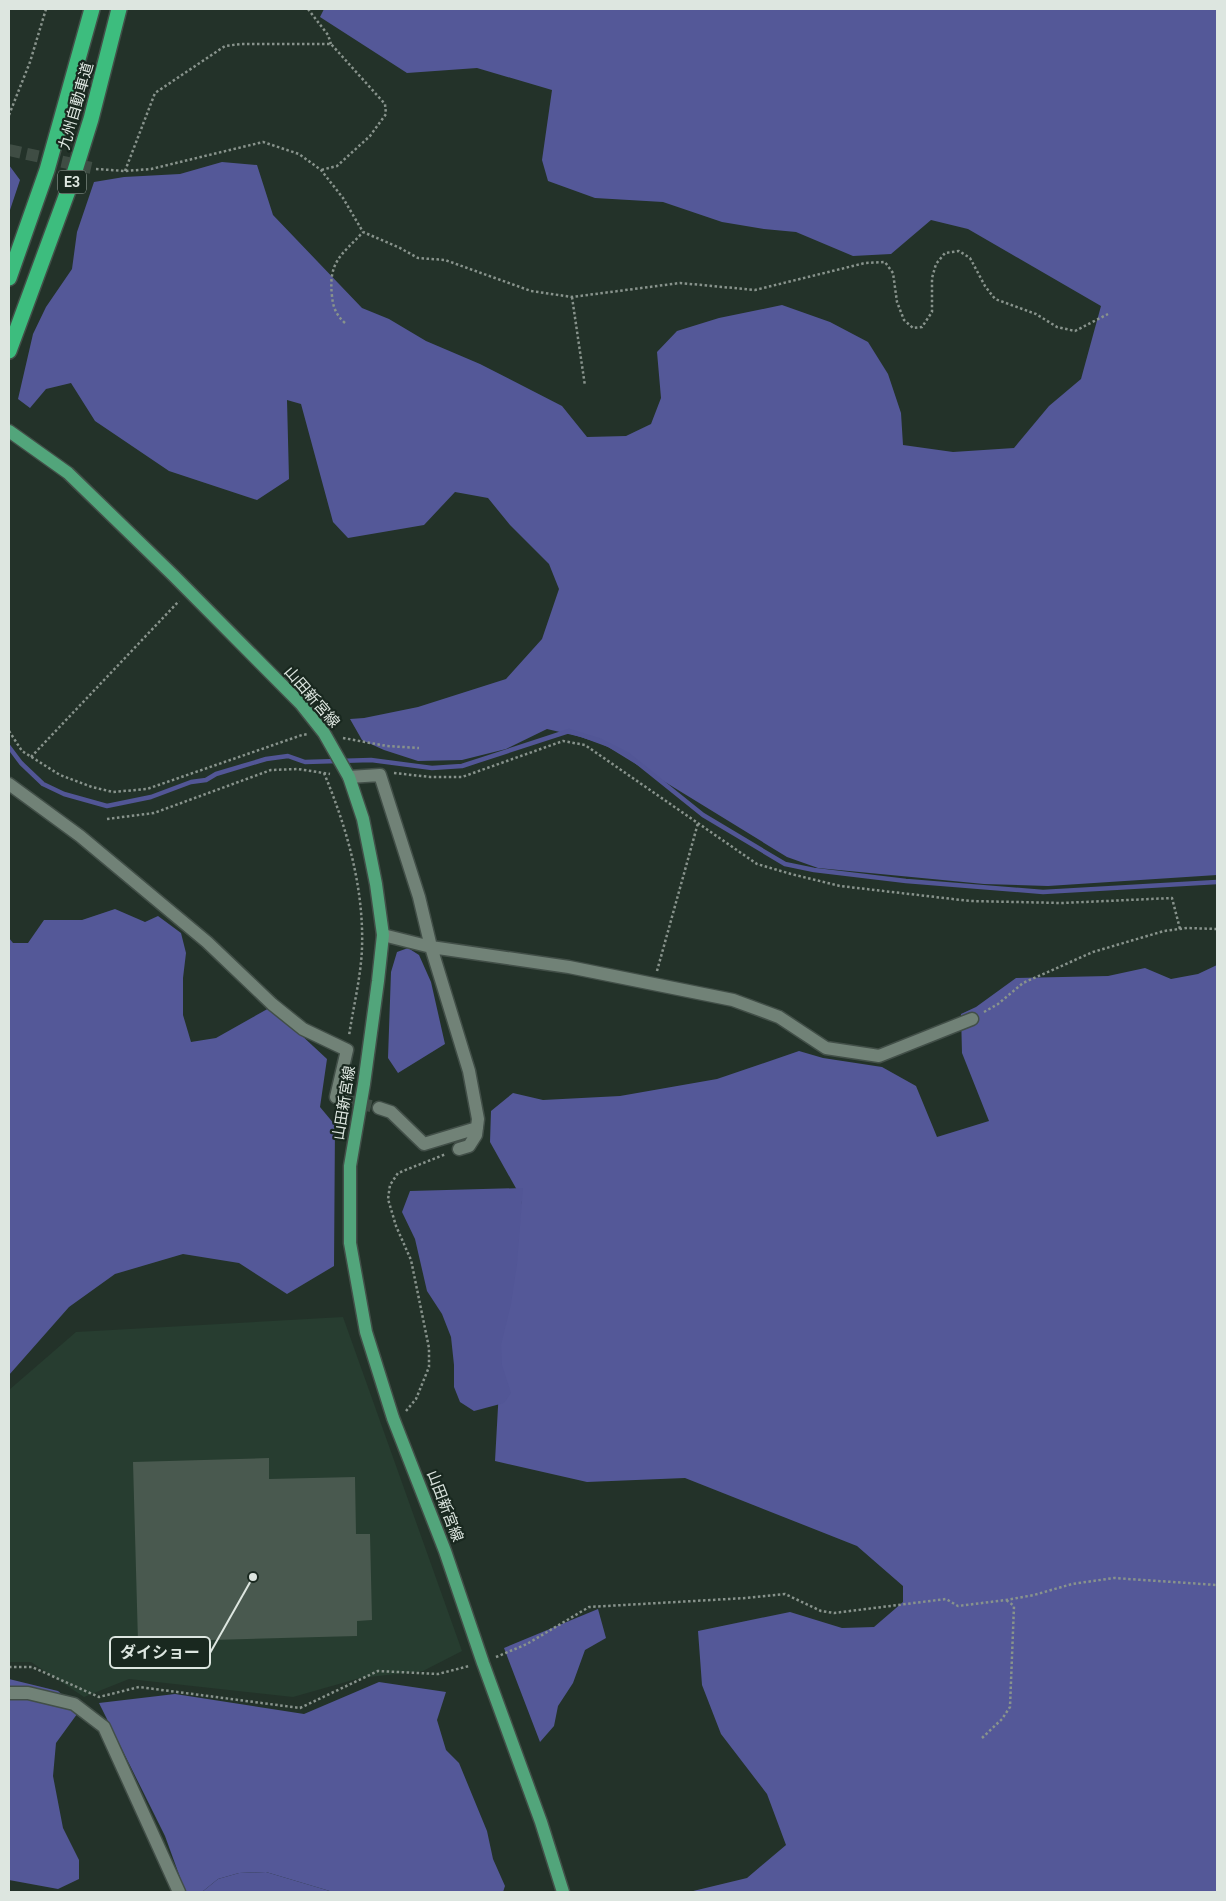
<svg xmlns="http://www.w3.org/2000/svg" width="1226" height="1901" font-family="Roboto,'Noto Sans JP',sans-serif">
  <style>
    .built { fill: #273d30 }
    .forest { fill: #545898 }
    .water { fill: #525696 }
    .lines { fill: none; stroke-linecap: round; stroke-linejoin: round }
    .stream { stroke: #525696; stroke-width: 4.5 }
    .building { fill: #49594f }
    .minor-tunnel { stroke: #3f4d44; stroke-width: 12; stroke-dasharray: 12 6; stroke-linecap: butt }
    .minor-casing { stroke: #424f48; stroke-width: 15 }
    .major-casing { stroke: #424f48; stroke-width: 15 }
    .highway-casing { stroke: #424f48; stroke-width: 18 }
    .path { stroke: #88938c; stroke-width: 2.5; stroke-dasharray: 2.5 2.5; stroke-linecap: butt }
    .minor { stroke: #718277; stroke-width: 12 }
    .major { stroke: #52a57b; stroke-width: 12 }
    .highway { stroke: #3dbd7e; stroke-width: 15 }
    .labels { text-anchor: middle; dominant-baseline: central; stroke-width: 4.5; stroke-linejoin: round; paint-order: stroke }
    .shield { fill: #19281f; stroke: #a2ada6; stroke-width: 1 }
    .shield-label { font-size: 14px; font-weight: bold; fill: #dde6e0 }
    .street-label { font-size: 15px; fill: #dde6e0; stroke: #19281f }
    .leader { fill: none; stroke: #dde6e0; stroke-width: 2 }
    .callout-dot { fill: #dde6e0; stroke: #19281f; stroke-width: 2 }
    .callout { fill: #19281f; stroke: #dde6e0; stroke-width: 2 }
    .callout-label { font-size: 16px; text-anchor: middle; font-weight: bold; fill: #dde6e0 }
  </style>
  <rect width="100%" height="100%" fill="#233229"/>
  <path class="built" d="M343 1317 462 1651 423 1671 360 1678 293 1697 129 1679 84 1697 31 1662H9V1390L76 1332Z"/>
  <path class="forest" d="M324 9H1217V875L1048 886 984 884 818 868 787 857 608 747 581 737 547 729 506 749 462 760 418 761 384 750 362 740 350 719 364 718 418 707 506 679 542 639 559 589 549 564 510 525 488 498 455 492 424 525 348 538 333 522 301 404 287 400 289 479 257 500 169 471 95 421 71 383 46 389 30 408 18 399 33 334 46 307 72 269 77 232 94 182 124 177 180 174 222 162 257 165 273 215 362 308 389 319 426 341 480 364 562 406 587 437 626 436 651 424 661 398 657 352 677 331 719 318 782 305 830 322 868 342 888 374 901 413 903 445 953 452 1014 448 1049 406 1081 379 1101 306 968 229 931 220 891 254 853 256 796 232 764 229 722 222 663 202 595 198 548 181 542 160 552 90 477 68 407 73 320 17Z
    M9 165 20 180 9 213Z
    M115 909 145 922 158 916 181 933 186 953 183 978V1015L191 1042 216 1038 271 1007 327 1059 320 1107 335 1125 334 1266 287 1294 239 1263 183 1254 115 1274 69 1307 9 1375V938L13 943H28L44 920H82Z
    M408 948 419 955 431 982 445 1044 398 1073 388 1058 391 972 397 952Z
    M1217 965V1892H689L747 1878 786 1845 767 1794 721 1734 702 1685 698 1631 790 1612 842 1628 874 1627 903 1602V1586L857 1546 685 1478 587 1482 495 1461 499 1389 488 1307 510 1263 522 1199 490 1142 491 1111 513 1093 543 1100 620 1096 717 1079 799 1051 823 1058 882 1067 916 1086 937 1137 989 1121 962 1053 961 1014 976 1007 1016 978 1108 976 1145 968 1171 979 1198 974Z
    M598 1609 606 1638 585 1650 573 1683 558 1706 554 1726 540 1742 504 1648Z
    M9 1679 58 1691 80 1710 56 1743 53 1776 63 1828 79 1860V1879L58 1889 9 1880Z
    M379 1682 446 1692 437 1720 446 1750 459 1763 487 1831 493 1859 505 1886 503 1892H333L266 1872 239 1873 218 1879 202 1892 185 1891 165 1836 99 1703 175 1694 304 1714Z"/>
  <path class="water" d="M523 1188 517 1264 511 1304 501 1345 502 1365 511 1393 504 1403 474 1411 460 1402 454 1387V1365L451 1337 442 1314 427 1291 415 1239 402 1212 410 1191Z
    M266 1872 333 1892H202L218 1879 239 1873Z"/>
  <g class="lines">
    <path class="stream" d="M9 747 21 763 43 784 64 794 107 806 151 797 191 782 206 780 216 774 266 759 288 756 305 762 371 760 432 768 462 766 569 731 601 741 627 754 703 815 785 864 814 870 906 881 1043 892 1217 882"/>
  </g>
  <path class="building" d="M269 1458V1479L355 1477 356 1534H370L372 1620 357 1621V1636L138 1642 133 1462Z"/>
  <g class="lines">
    <path class="minor-tunnel" d="M9 150 96 169
      M342 1099 379 1108"/>
    <g class="minor-casing">
      <path id="minor" d="M349 777 380 775 419 897 431 947 469 1071 478 1119 476 1135 469 1146 459 1149
        M9 784 80 836 207 942 272 1004 303 1029 347 1050 336 1097 342 1099
        M383 935 431 947 569 967 733 1000 779 1017 826 1048 879 1056 972 1019
        M379 1108 391 1112 424 1144 477 1128
        M9 1693H28L74 1704 104 1727 179 1892"/>
    </g>
    <g class="major-casing">
      <path id="major" d="M9 431 68 473 173 575 301 704 324 733 349 777 363 819 376 884 383 935 378 981 364 1084 350 1166V1243L366 1332 393 1418 445 1551 483 1663 541 1822 563 1892"/>
    </g>
    <g class="highway-casing">
      <path id="highway" d="M9 278 47 170 92 9
        M9 351 72 180 91 119 119 9"/>
    </g>
    <path class="path" d="M308 9 328 35 331 44
      M9 115 30 62 46 9
      M96 169 125 171 151 169 263 142 299 154 321 170 343 198 363 232 400 248 418 258 445 260 531 291 572 297 680 283 755 290 865 263 885 262 893 273 897 302 904 320 913 328 922 327 932 312V278L936 264 945 253 959 251 970 258 985 286 995 299 1036 314 1057 327 1075 331 1108 314
      M125 171 155 93 225 46 241 44H331L385 104 386 114 370 136 337 166 321 170
      M572 297 585 386
      M345 323C336 315 333 307 332 296 328 261 342 255 363 232
      M9 731 22 751 60 775 92 787 113 792 147 789 302 735 308 734
      M343 738 387 746 419 748
      M31 757 179 601
      M324 773C347 828 364 888 362 948 361 977 353 1008 349 1036
      M394 773 430 777H462L563 741 585 745 757 864 791 874 840 886 970 901 1062 903 1172 898 1180 929
      M107 819 154 813 271 770 298 769 330 774
      M657 971 698 823
      M984 1012 998 1004 1023 983 1093 952 1164 931 1187 928 1217 929
      M406 1411 416 1399 429 1367V1348L411 1260 396 1226 388 1199 390 1185 398 1173 446 1154
      M496 1657 527 1644 589 1607 746 1598 785 1594 821 1611 834 1613 946 1599 958 1606 1006 1600 1034 1595 1072 1584 1114 1578 1217 1585
      M9 1667H32L99 1697 139 1687 300 1708 378 1671 438 1674 469 1666
      M982 1738 1002 1719 1010 1707 1014 1606 1006 1600"/>
    <use href="#minor" class="minor"/>
    <use href="#major" class="major"/>
    <use href="#highway" class="highway"/>
  </g>
  <g class="labels">
    <rect class="shield" x="58" y="170.5" width="28" height="23" rx="4"/>
    <g class="shield-label">
      <text x="72" y="182">E3</text>
    </g>
    <g class="street-label">
      <text transform="translate(76 106) rotate(-74)">九州自動車道</text>
      <text transform="translate(312 697) rotate(49)">山田新宮線</text>
      <text transform="translate(344 1103) rotate(-81)">山田新宮線</text>
      <text transform="translate(445 1506) rotate(69)">山田新宮線</text>
    </g>
  </g>
  <path class="leader" d="M253 1577L210 1653"/>
  <circle class="callout-dot" cx="253" cy="1577" r="5"/>
  <rect class="callout" x="110" y="1637" width="100" height="31" rx="5"/>
  <g class="callout-label">
    <text x="160" y="1658">ダイショー</text>
  </g>
  <rect width="1226" height="1901" fill="none" stroke="#dde6e0" stroke-width="20"/>
</svg>
